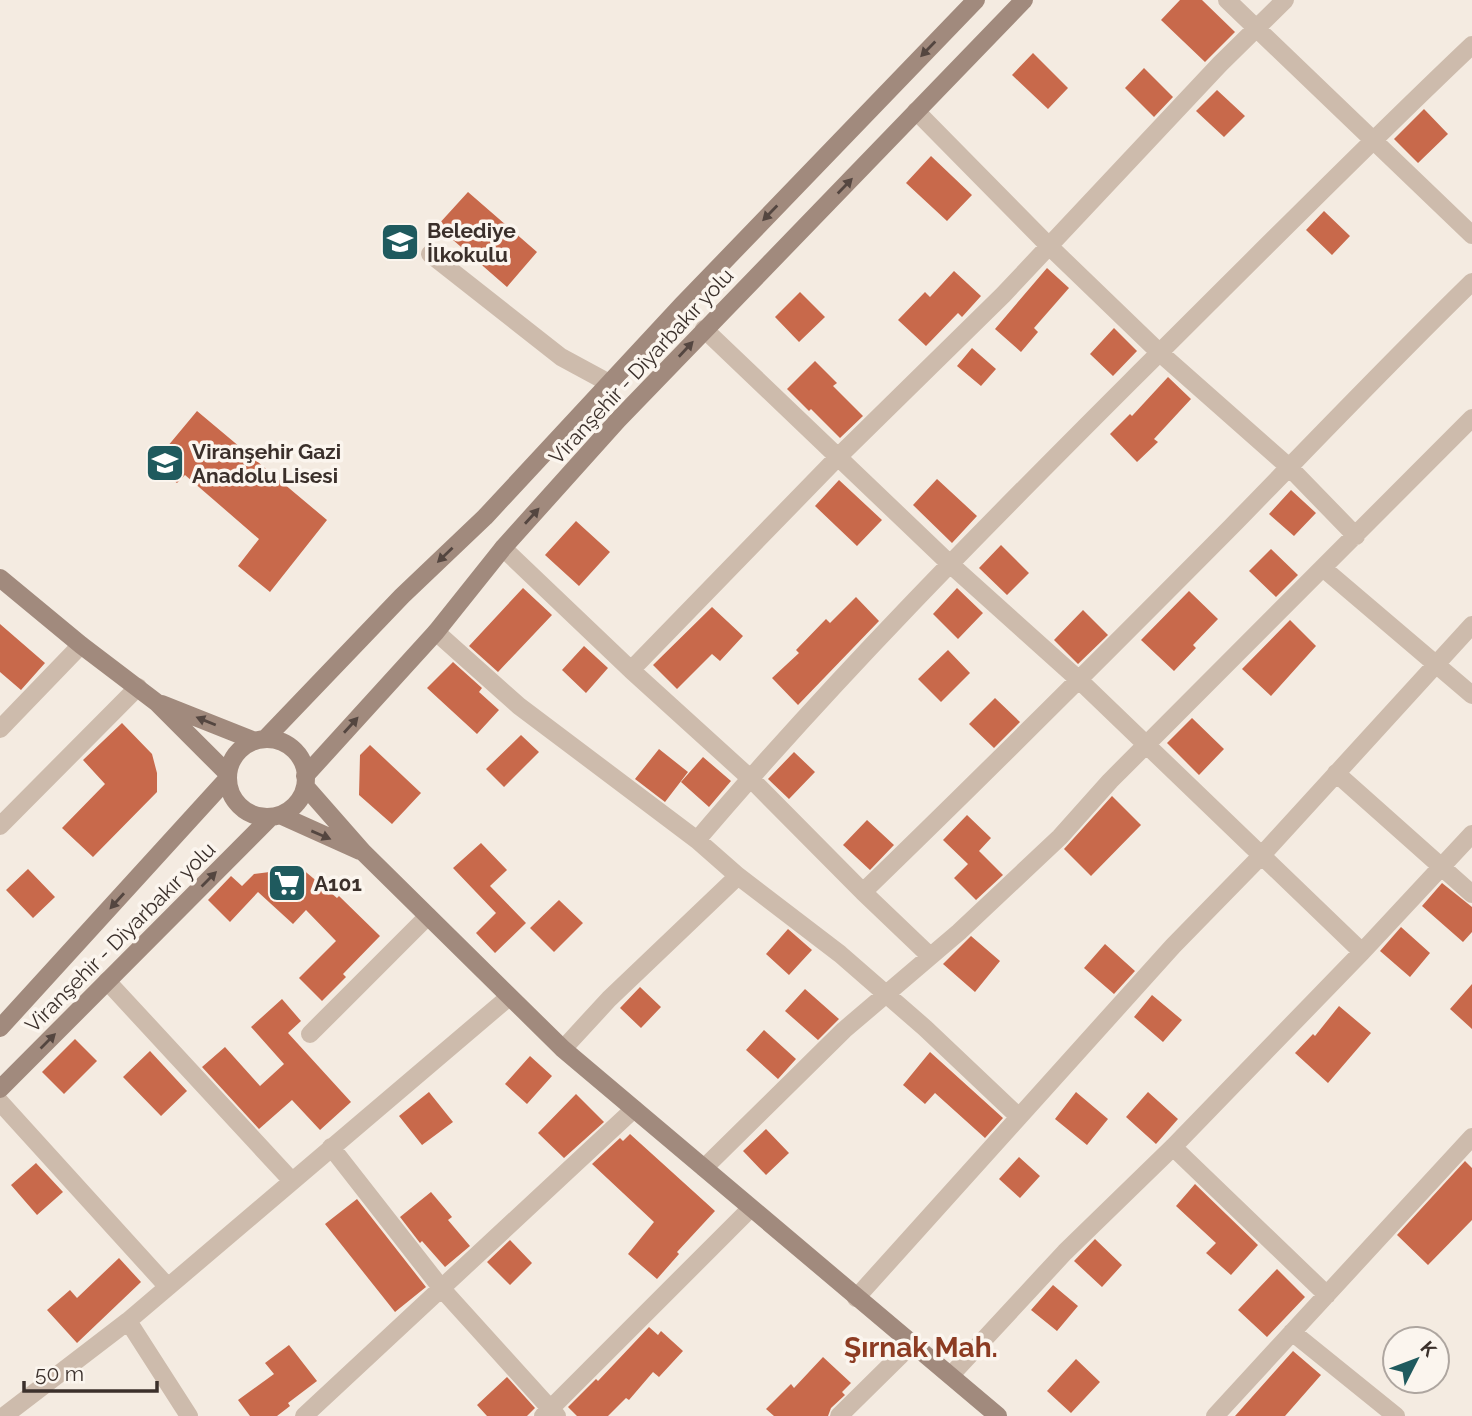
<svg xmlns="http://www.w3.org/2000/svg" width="1472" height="1416" font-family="Raleway,sans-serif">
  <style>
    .building { fill: #c8694b }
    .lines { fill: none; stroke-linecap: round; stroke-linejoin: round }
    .street { stroke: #cdbbac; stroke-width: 18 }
    .secondary { stroke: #a18a7d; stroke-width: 18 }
    .oneway { fill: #544640 }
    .labels { text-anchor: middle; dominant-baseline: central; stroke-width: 7; stroke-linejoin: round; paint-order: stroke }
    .poi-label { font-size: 21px; font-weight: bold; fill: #3b302b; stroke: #fbf5ee; text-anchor: start }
    .street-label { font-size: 21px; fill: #3b302b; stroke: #fbf5ee }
    .district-label { font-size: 28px; font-weight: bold; fill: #8c3b22; stroke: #fbf5ee }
  </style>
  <rect width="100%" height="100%" fill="#f4ebe1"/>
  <path class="building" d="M1180 0H1202L1235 32 1205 62 1161 20Z
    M1033 53 1068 88 1048 109 1012 75Z
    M1144 68 1173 97 1154 117 1125 88Z
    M1217 90 1245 116 1224 137 1196 111Z
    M1424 109 1448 134 1418 163 1394 139Z
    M931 156 972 195 947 221 906 183Z
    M468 192 537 252 507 287 437 226Z
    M1324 211 1350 236 1332 255 1306 230Z
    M1047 268 1069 288 1034 328 1038 332 1021 352 995 329Z
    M954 271 981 296 962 317 958 313 926 346 898 320 925 292 930 297Z
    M800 292 825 317 799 342 775 317Z
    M1114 328 1137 351 1113 376 1090 354Z
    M972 348 996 369 981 386 957 366Z
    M815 361 837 383 833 386 863 416 840 438 811 409 809 411 787 389Z
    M1168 377 1191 399 1154 439 1158 442 1137 462 1110 434 1130 414 1132 416Z
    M197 411 327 520 270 592 238 566 259 539 185 475 177 483 152 465Z
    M937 479 977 516 952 543 913 505Z
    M839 480 882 520 857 546 815 506Z
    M1291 490 1316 513 1294 536 1269 514Z
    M576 521 610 552 579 586 545 555Z
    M1001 545 1029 573 1007 595 979 568Z
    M1271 549 1298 575 1276 597 1249 571Z
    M523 588 552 615 498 672 469 646Z
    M957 588 983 613 958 639 933 614Z
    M1189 591 1218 619 1193 645 1196 648 1174 671 1141 640Z
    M856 597 879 621 798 705 772 678 799 653 796 650 826 619 830 623Z
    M712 607 743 636 720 661 712 654 677 689 653 665Z
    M1083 610 1108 635 1078 664 1054 640Z
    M1290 620 1316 646 1271 696 1242 669Z
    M0 624 45 663 21 690 0 672Z
    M584 646 608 668 586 693 562 670Z
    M948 650 970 673 941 702 918 679Z
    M453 662 482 688 479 692 499 710 477 734 427 688Z
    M995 698 1020 722 994 748 969 724Z
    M1192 718 1224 749 1199 775 1167 743Z
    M122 723 152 754 157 773V792L93 857 62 828 105 784 83 760Z
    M521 735 539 752 504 787 486 769Z
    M370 745 421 793 392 824 359 795 360 755Z
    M659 749 688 772 665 802 635 779Z
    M794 752 815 772 789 799 768 779Z
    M703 757 731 781 709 807 681 782Z
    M1112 796 1141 825 1091 876 1064 849Z
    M967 815 991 838 979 851 1003 875 976 900 954 878 968 864 943 840Z
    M867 820 894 845 870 870 843 845Z
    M481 843 507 870 490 886 526 923 495 953 476 933 496 913 453 868Z
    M301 868 337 898 339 896 380 936 343 974 346 977 322 1001 299 978 336 941 306 910 293 924 258 892 230 922 208 900 231 876 242 886 254 874Z
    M28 869 55 897 33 918 6 890Z
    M1442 883 1472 907V932L1463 942 1422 906Z
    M559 900 583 923 554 952 530 928Z
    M1401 927 1430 953 1410 977 1380 951Z
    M788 929 812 950 789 975 766 954Z
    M971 936 1000 961 975 992 943 964Z
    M1105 944 1135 971 1114 994 1084 968Z
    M1472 984V1029L1450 1009Z
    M640 987 661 1007 641 1028 620 1008Z
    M805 989 839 1019 818 1040 785 1011Z
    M1152 995 1182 1020 1163 1042 1134 1017Z
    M282 999 301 1021 288 1033 351 1102 320 1130 292 1100 259 1129 202 1067 225 1047 260 1086 284 1064 251 1027Z
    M1339 1006 1371 1033 1328 1083 1295 1053 1313 1034 1315 1036Z
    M764 1030 796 1059 778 1079 746 1050Z
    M75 1039 97 1061 64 1094 42 1072Z
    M150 1051 187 1091 161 1116 123 1077Z
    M930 1052 1003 1118 985 1138 935 1093 925 1104 903 1085Z
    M530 1056 552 1076 527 1104 505 1084Z
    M429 1092 453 1122 422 1145 399 1116Z
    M1076 1092 1108 1119 1087 1145 1055 1119Z
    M1148 1092 1178 1119 1156 1144 1126 1117Z
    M576 1094 604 1122 564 1158 538 1133Z
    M766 1129 789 1153 766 1175 743 1151Z
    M630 1134 715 1211 677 1252 679 1254 657 1279 628 1254 654 1222 592 1164 620 1138 623 1141Z
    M1019 1157 1040 1176 1020 1198 999 1179Z
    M1465 1161 1472 1168V1220L1428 1265 1397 1235Z
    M36 1163 63 1192 37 1215 11 1185Z
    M1195 1184 1258 1245 1231 1275 1206 1253 1216 1243 1176 1206Z
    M431 1192 452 1217 448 1220 470 1246 445 1267 422 1241 420 1243 400 1217Z
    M357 1199 426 1287 395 1312 325 1224Z
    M1095 1239 1122 1265 1102 1287 1074 1261Z
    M510 1240 532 1263 510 1285 487 1262Z
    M119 1258 141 1282 77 1343 47 1310 70 1290 77 1298Z
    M1277 1269 1305 1297 1267 1337 1238 1310Z
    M1053 1285 1078 1306 1057 1331 1031 1310Z
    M649 1327 658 1335 661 1331 683 1351 659 1377 653 1372 629 1400 626 1398 608 1416H577L568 1407 596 1379 598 1381Z
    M289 1345 317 1381 288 1403 290 1406 277 1416H250L238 1400 274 1374 265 1363Z
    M1293 1351 1321 1375 1285 1416H1235Z
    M823 1357 851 1383 842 1392 845 1395 831 1408 828 1416H774L766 1409 791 1384 794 1388Z
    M1076 1359 1100 1382 1071 1413 1047 1391Z
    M507 1377 535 1408 527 1416H487L477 1405Z"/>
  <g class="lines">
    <path class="street" d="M1227 0 1472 235
      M916 111 1049 246 1160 353 1289 467 1356 536
      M430 254 561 357 609 383
      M704 329 950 564 1078 679 1362 952
      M503 548 631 670 750 778 863 892 930 956
      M1324 569 1472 695
      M436 632 519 706 697 840 738 876 840 954 925 1028 1019 1117
      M631 670 838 457 1003 295 1220 64 1285 0
      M0 729 81 645
      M1336 773 1472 894
      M0 826 138 687
      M697 840C833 680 982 530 1130 382 1244 269 1356 155 1472 45
      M863 892C987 772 1109 650 1231 527 1311 445 1390 362 1472 282
      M107 981 292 1181
      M310 1034 428 916
      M563 1049 609 999 738 876
      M0 1102 167 1286
      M331 1147 442 1289 557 1416
      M1173 1147 1327 1295
      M704 1168 844 1030 959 932 1060 837 1110 781 1472 418
      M856 1298 1173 946 1261 856 1472 625
      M128 1321 189 1416
      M1292 1332 1396 1416
      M951 1375 1065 1252 1173 1147 1362 952 1472 834
      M4 1416 128 1321 509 997
      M304 1416 634 1109
      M543 1416 750 1209
      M839 1416 912 1344
      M1215 1416 1472 1137"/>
    <path class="secondary" d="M0 578 81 645 156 702 228 774
      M162 704 255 741
      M265 739 402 596 485 517 682 305 976 0
      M228 778a39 39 0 1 1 78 0a39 39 0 1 1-78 0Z
      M305 776 436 632 503 548 618 420 1024 0
      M305 786 363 852 563 1049 998 1416
      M280 815 360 851
      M0 1028 228 778
      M0 1089 271 817"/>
  </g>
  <defs><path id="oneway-solid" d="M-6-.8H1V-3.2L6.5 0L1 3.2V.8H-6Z" transform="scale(1.75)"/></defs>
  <g class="oneway">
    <use href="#oneway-solid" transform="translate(928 49) rotate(134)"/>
    <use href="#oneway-solid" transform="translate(845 186) rotate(-46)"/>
    <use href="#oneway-solid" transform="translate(770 213) rotate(134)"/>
    <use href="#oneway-solid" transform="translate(686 349) rotate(-47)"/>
    <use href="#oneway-solid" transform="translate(532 516) rotate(-48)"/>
    <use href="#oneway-solid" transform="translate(445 555) rotate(136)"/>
    <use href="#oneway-solid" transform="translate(206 721) rotate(-158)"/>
    <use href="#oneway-solid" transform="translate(351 725) rotate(-48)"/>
    <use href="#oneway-solid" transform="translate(321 835) rotate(23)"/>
    <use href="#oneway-solid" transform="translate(209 879) rotate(-45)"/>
    <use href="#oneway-solid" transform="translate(117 901) rotate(132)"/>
    <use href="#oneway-solid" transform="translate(48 1041) rotate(-45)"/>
  </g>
  <defs>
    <g id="school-square" transform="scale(2.0125)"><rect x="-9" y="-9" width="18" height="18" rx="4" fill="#1f5a5e" stroke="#fbf5ee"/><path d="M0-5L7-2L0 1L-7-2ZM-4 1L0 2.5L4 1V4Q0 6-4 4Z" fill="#fff"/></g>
    <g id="supermarket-square" transform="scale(2.0125)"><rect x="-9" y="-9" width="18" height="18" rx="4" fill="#1f5a5e" stroke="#fbf5ee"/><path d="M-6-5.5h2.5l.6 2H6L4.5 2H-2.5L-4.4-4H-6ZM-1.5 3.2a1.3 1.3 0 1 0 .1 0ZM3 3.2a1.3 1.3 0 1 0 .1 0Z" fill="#fff"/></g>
  </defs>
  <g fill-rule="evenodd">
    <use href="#school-square" x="400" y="242"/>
    <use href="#school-square" x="165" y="463"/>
    <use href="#supermarket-square" x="287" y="883"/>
  </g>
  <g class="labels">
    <g class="poi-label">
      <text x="427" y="230">Belediye<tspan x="427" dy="24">İlkokulu</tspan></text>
      <text x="192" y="451">Viranşehir Gazi<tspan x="192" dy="24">Anadolu Lisesi</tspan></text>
      <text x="314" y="883">A101</text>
    </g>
    <g class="street-label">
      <text transform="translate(641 366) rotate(-47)">Viranşehir - Diyarbakır yolu</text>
      <text transform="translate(120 937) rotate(-45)">Viranşehir - Diyarbakır yolu</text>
    </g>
    <g class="district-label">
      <text x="921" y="1347">Şırnak Mah.</text>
    </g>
  </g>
  <g transform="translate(1416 1360) rotate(48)"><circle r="33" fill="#fbf5ee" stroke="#aea6a0" stroke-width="2"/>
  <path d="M0-5L12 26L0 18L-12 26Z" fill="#1f5a5e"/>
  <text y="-10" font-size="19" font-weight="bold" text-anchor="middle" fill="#3b302b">K</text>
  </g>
  <path d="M24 1381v10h133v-10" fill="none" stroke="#3b302b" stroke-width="3.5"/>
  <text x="35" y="1381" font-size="21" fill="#3b302b" stroke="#fbf5ee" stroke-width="5" paint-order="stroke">50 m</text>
</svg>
